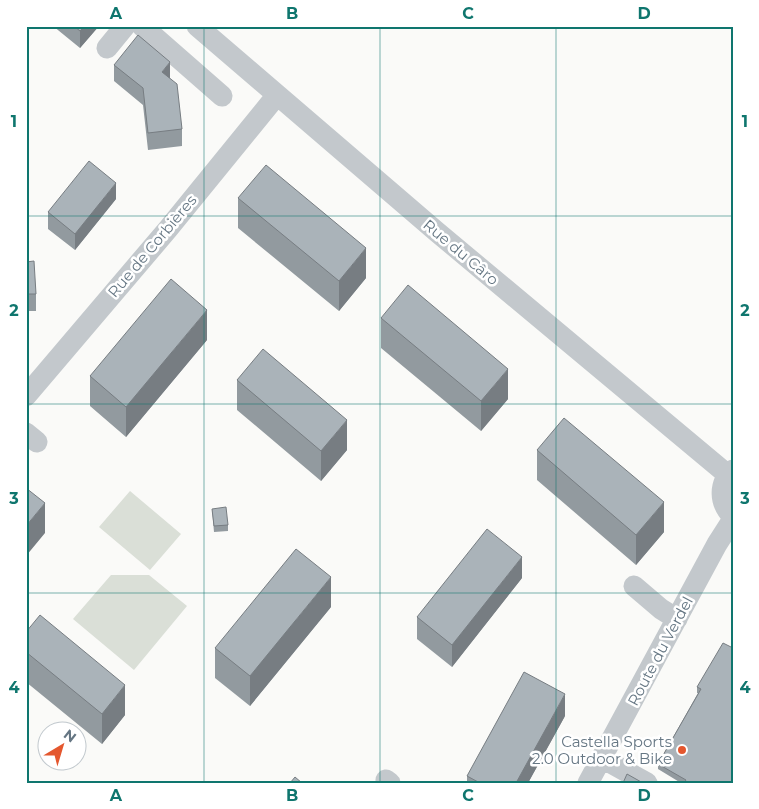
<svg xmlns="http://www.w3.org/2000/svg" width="759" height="809" font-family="Montserrat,sans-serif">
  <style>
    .green { fill: #dadfd7 }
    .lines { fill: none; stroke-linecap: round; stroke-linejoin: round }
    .minor { stroke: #c3c8cc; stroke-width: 21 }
    .wall { fill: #929a9f }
    .shaded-wall { fill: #777d82 }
    .building { fill: #aab3b9; stroke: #777d82 }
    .grid { fill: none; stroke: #0f766e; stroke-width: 1; stroke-opacity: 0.55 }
    .poi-dot { fill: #e4572e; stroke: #fff; stroke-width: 2 }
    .labels { text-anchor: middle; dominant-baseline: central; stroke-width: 5; stroke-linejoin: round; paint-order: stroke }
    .street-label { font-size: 15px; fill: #657683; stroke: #fff }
    .poi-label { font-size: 15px; fill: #657683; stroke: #fff; text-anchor: end }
    .neatline { fill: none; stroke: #0f766e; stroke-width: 2 }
    .grid-label { font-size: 16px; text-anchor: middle; font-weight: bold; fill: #0f766e }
  </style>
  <rect width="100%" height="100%" fill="#fafaf8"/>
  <path class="green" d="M130 491 181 534 150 570 99 527Z
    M111 575H149L187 606 134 670 73 619Z"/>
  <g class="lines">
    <path class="minor" d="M142 26 222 96
      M197 26 437 232 728 475
      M107 48 125 26
      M26 396 168 229 277 95
      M26 433 37 442
      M733 470C718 484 719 503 733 517
      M634 586 661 609 677 619
      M602 758 647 783
      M386 780 390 783
      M588 783 717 544 733 519"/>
  </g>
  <path class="wall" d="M53 26H99L80 48Z
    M114 65 170 78 182 129V146L148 150 143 105 114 81Z
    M238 198 366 278 339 311 238 228Z
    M116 199 75 250 48 229V212Z
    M26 262 36 294V311H26Z
    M381 318 508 399 481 431 381 348Z
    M207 340 126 437 90 406V376Z
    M237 380 347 450 321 481 237 410Z
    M537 450 664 532 636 565 537 480Z
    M212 509 228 525V531L214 532Z
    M522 578 452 667 417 639V617Z
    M331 607 250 706 215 678V648Z
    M26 632 125 715 102 744 26 682Z
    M733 648V783H681L658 769V764L698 693H697V687Z
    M565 716 528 783H467V776Z"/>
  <path class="shaded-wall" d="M85 26H99L80 48V31Z
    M170 62V78L162 89V72Z
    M116 183V199L75 250V234Z
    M366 248V278L339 311V281Z
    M207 310V340L126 437V407Z
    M508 369V399L481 431V401Z
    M347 420V450L321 481V451Z
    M664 502V532L636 565V535Z
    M45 503V533L26 556V526Z
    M522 557V578L452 667V645Z
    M331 577V607L250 706V676Z
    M125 685V715L102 744V714Z
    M565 694V716L528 783H516Z"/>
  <path class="building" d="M74 26H85L80 31Z
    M138 35 170 62 162 72 177 84 182 129 148 133 143 88 114 65Z
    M89 161 116 183 75 234 48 212Z
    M266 165 366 248 339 281 238 198Z
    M34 261 36 294H26V262Z
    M171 279 207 310 126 407 90 376Z
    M408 285 508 369 481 401 381 318Z
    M263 349 347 420 321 451 237 380Z
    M564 418 664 502 636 535 537 450Z
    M26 488 45 503 26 526Z
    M226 507 228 525 214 526 212 509Z
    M487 529 522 557 452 645 417 617Z
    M296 549 331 577 250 676 215 648Z
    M40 615 125 685 102 714 26 652V632Z
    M723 643 733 648V783H684L686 780 658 764 701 689 697 687Z
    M524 672 565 694 516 783H480L467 776Z
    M627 774 643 783H623Z
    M295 777 302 783H290Z"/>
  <path class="grid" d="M204 26V783M380 26V783M556 26V783M26 216H733M26 404H733M26 593H733"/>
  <circle class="poi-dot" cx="682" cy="750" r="5"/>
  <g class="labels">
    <g class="street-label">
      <text transform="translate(152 246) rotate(-50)">Rue de Corbières</text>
      <text transform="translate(461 252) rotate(40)">Rue du Câro</text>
      <text transform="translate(660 651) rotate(-62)">Route du Verdel</text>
    </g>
    <g class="poi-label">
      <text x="672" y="741">Castella Sports<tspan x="672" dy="17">2.0 Outdoor &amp; Bike</tspan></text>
    </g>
  </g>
  <rect width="759" height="809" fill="none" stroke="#ffffff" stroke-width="55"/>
  <g transform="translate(62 746) rotate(38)"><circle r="24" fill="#ffffff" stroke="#c1c8cd"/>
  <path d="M0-4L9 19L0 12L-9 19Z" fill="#e4572e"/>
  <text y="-8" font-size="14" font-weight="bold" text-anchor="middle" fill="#657683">N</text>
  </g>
  <rect x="28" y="28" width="704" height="754" class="neatline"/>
  <g class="grid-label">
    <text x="116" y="19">A</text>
    <text x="292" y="19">B</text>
    <text x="468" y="19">C</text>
    <text x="644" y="19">D</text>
    <text x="14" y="127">1</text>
    <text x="745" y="127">1</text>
    <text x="14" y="316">2</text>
    <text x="745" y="316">2</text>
    <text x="14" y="504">3</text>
    <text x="745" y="504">3</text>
    <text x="14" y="693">4</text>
    <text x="745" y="693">4</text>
    <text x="116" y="801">A</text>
    <text x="292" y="801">B</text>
    <text x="468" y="801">C</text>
    <text x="644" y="801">D</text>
  </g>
</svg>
